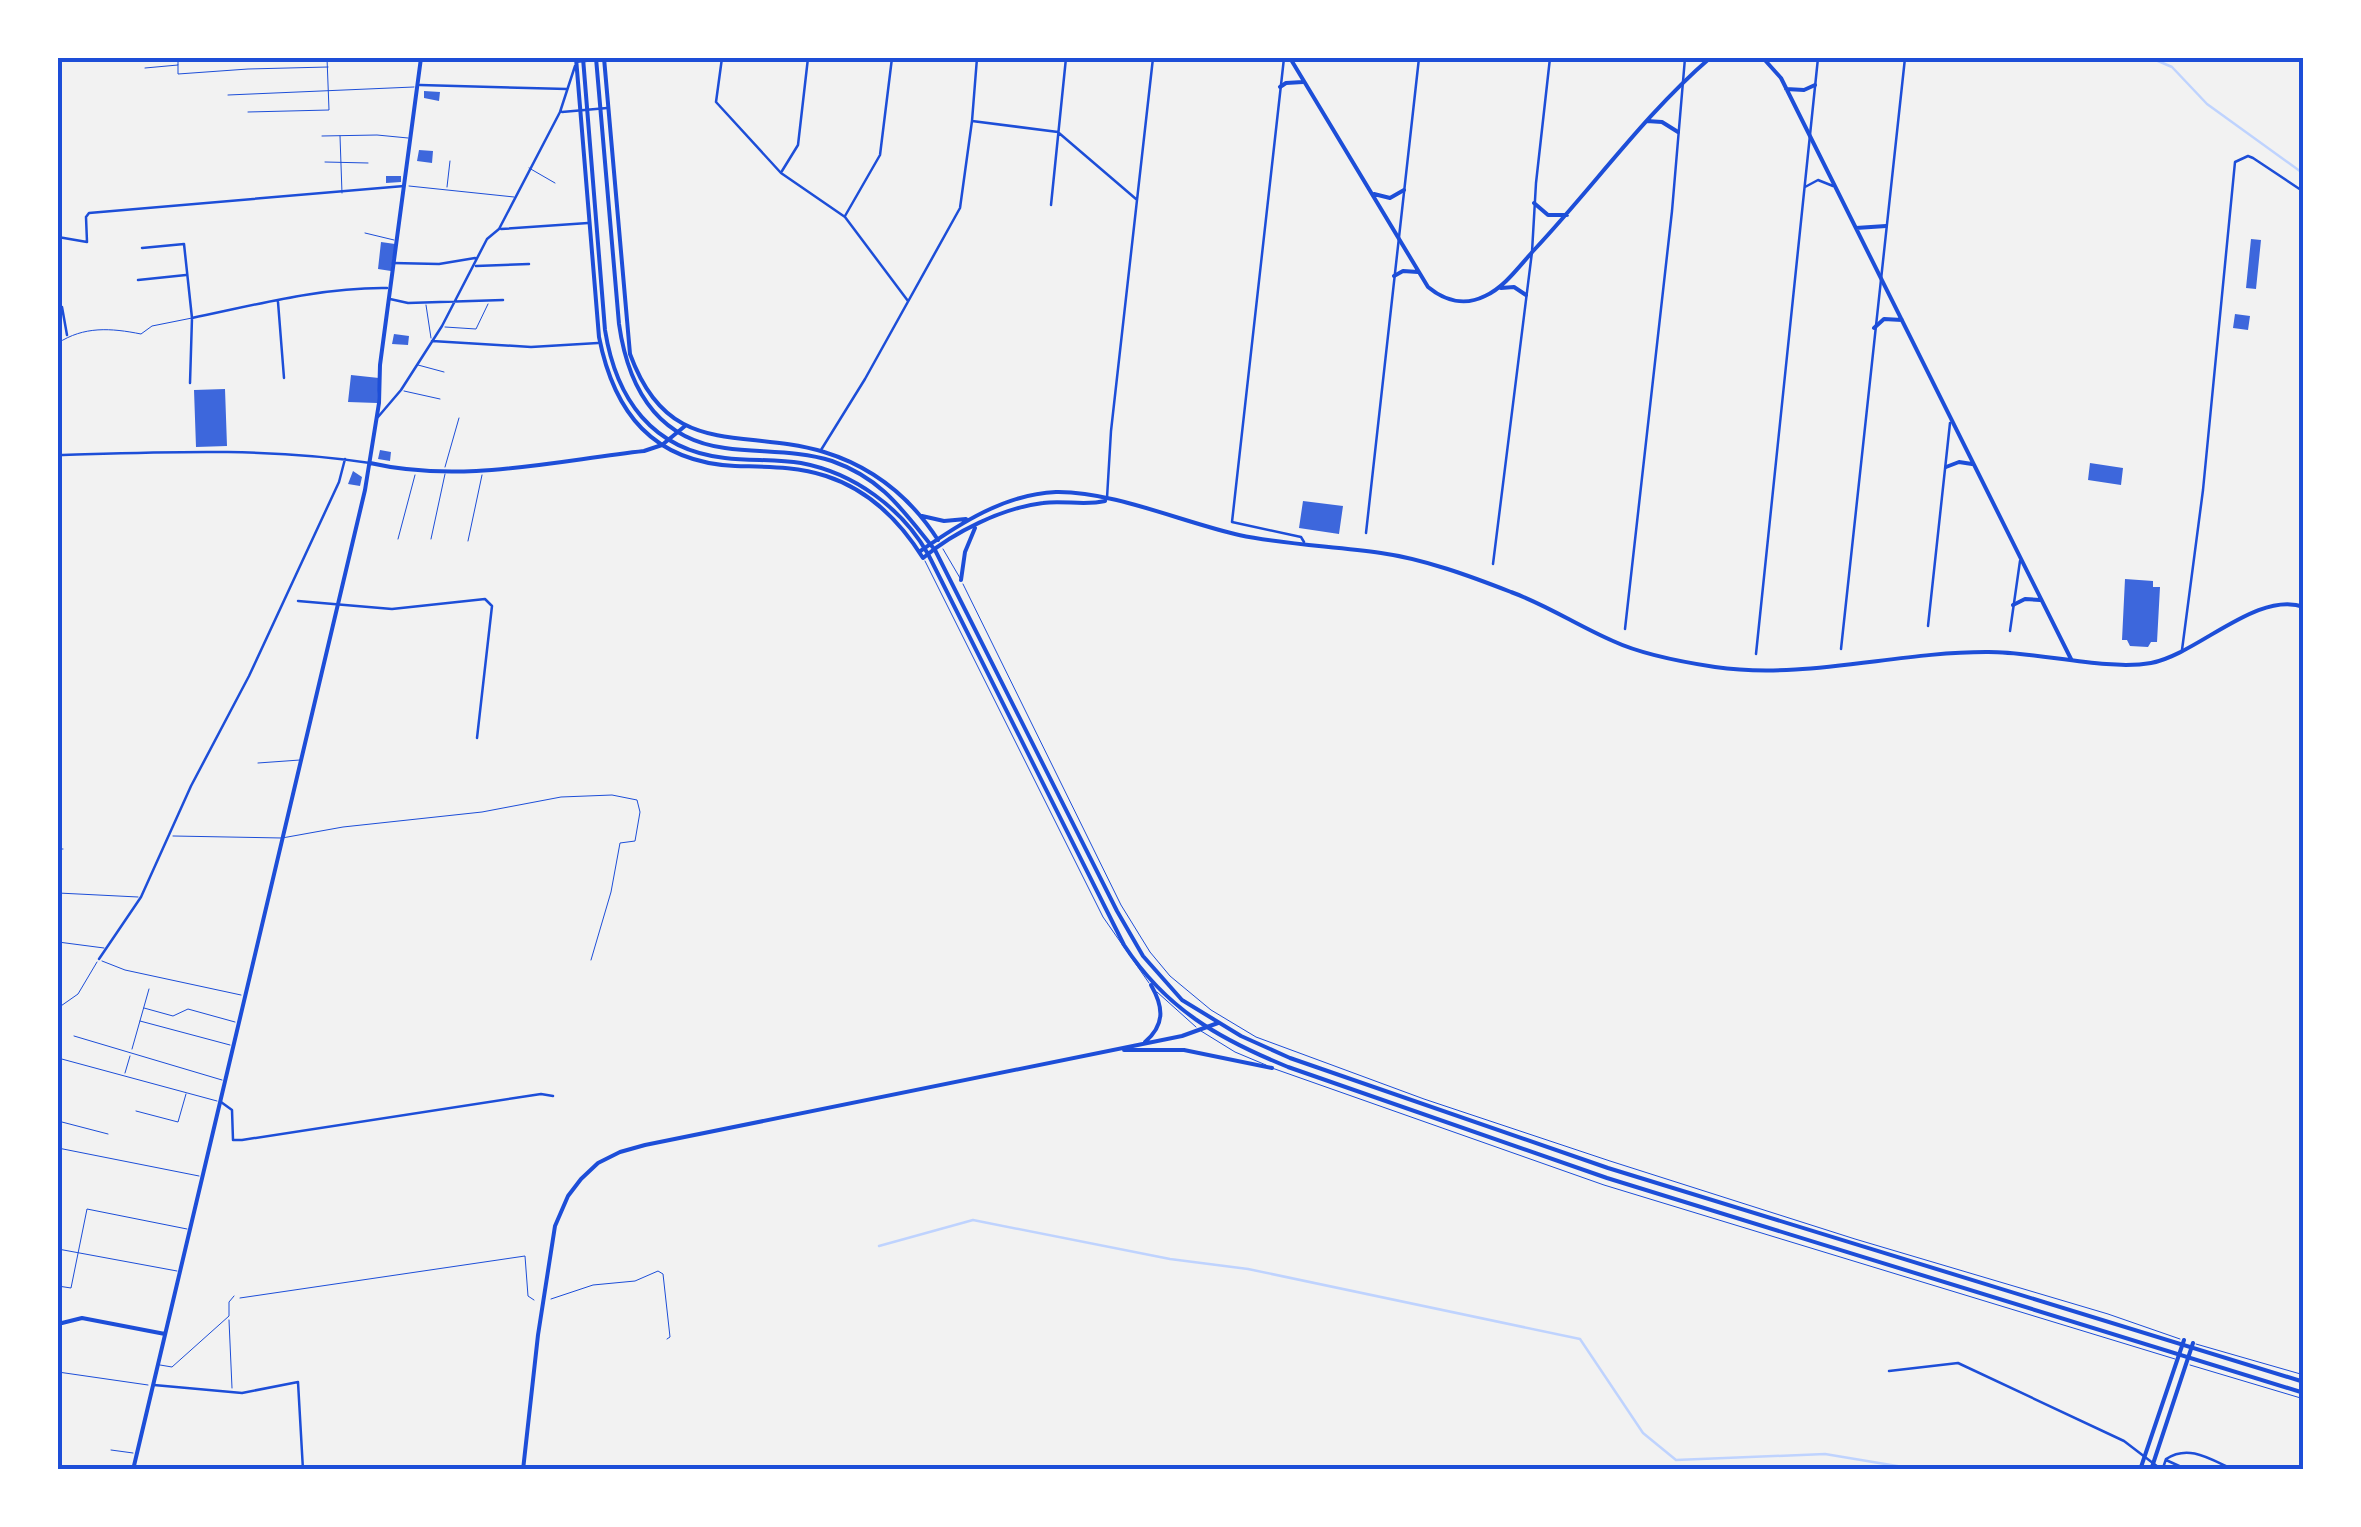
<svg xmlns="http://www.w3.org/2000/svg" width="2361" height="1527" font-family="Manrope,sans-serif">
  <style>
    .lines { fill: none; stroke-linecap: round; stroke-linejoin: round }
    .stream { stroke: #bfd3fe; stroke-width: 2.5 }
    .building { fill: #3d67dc }
    .path { stroke: #1d4ed8; stroke-width: 1 }
    .service { stroke: #1d4ed8; stroke-width: 1 }
    .minor { stroke: #1d4ed8; stroke-width: 2.5 }
    .tertiary { stroke: #1d4ed8; stroke-width: 4 }
    .secondary { stroke: #1d4ed8; stroke-width: 4 }
    .neatline { fill: none; stroke: #1d4ed8; stroke-width: 4 }
  </style>
  <rect width="100%" height="100%" fill="#f2f2f2"/>
  <g class="lines">
    <path class="stream" d="M2151 58 2172 67 2207 104 2304 174
      M879 1246 973 1220 1170 1259 1248 1269 1580 1339 1643 1433 1676 1460 1825 1454 1921 1470"/>
  </g>
  <path class="building" d="M424 91 440 92 439 101 424 98Z
    M419 150 433 151 432 163 417 161Z
    M386 176H401V182L386 183Z
    M2251 239 2261 240 2256 289 2246 288Z
    M381 242 395 244 391 271 378 269Z
    M2235 314 2250 316 2248 330 2233 328Z
    M394 334 409 336 408 345 392 344Z
    M351 375 379 378 377 403 348 402Z
    M225 389 227 446 196 447 194 390Z
    M380 450 391 452 390 461 378 459Z
    M2090 463 2123 468 2121 485 2088 480Z
    M353 471 362 477 360 486 348 484Z
    M1303 501 1343 506 1339 534 1299 528Z
    M2125 579 2153 581V587H2160L2157 642H2151L2148 647 2130 646 2127 640H2122Z"/>
  <g class="lines">
    <path class="path" d="M240 1298 525 1256 528 1296 534 1300
      M551 1299 593 1285 635 1281 658 1271 663 1274 670 1337 667 1339"/>
    <path class="service" d="M178 65V74L248 69 328 67
      M145 68 178 65V58
      M228 95 414 87
      M248 112 329 110 327 58
      M322 136 377 135 408 138
      M340 136 342 193
      M325 162 368 163
      M529 168 555 183
      M409 186 514 197
      M447 187 450 161
      M365 233 394 240
      M426 305 431 338
      M445 327 476 329 488 304
      M58 343C84 326 111 328 141 334L152 326 192 318
      M418 365 444 372
      M404 391 440 399
      M445 467 459 418
      M398 539 415 475
      M431 539 445 474
      M468 541 482 475
      M943 549 960 578
      M925 561 1103 917 1149 983
      M963 584 1121 905 1150 952 1170 976 1211 1010 1256 1037 1424 1099 1610 1161 1855 1239 2108 1314 2180 1339
      M258 763 300 760
      M173 836 282 838 343 827 482 812 561 797 612 795 637 800 640 812 635 841 620 843 611 892 591 960
      M58 849H63
      M58 893 138 897
      M58 942 104 948
      M102 961 125 970 241 995
      M1157 992 1196 1027
      M58 1008 78 994 97 962
      M144 1008 173 1016 188 1009 235 1022
      M140 1021 230 1045
      M1201 1031 1235 1052 1266 1065
      M74 1036 222 1080
      M132 1049 149 989
      M58 1058 217 1101
      M1272 1068 1604 1185 2175 1359
      M125 1073 130 1056
      M136 1111 178 1122 186 1094
      M58 1121 108 1134
      M58 1148 199 1176
      M58 1249 177 1271
      M58 1286 71 1288 87 1209 187 1229
      M229 1320 232 1388
      M2196 1344 2304 1375
      M160 1365 172 1367 229 1316V1302L234 1296
      M2190 1365 2304 1399
      M58 1372 148 1385
      M111 1450 133 1453"/>
    <path class="minor" d="M722 58 716 102 781 173 845 217 908 301
      M817 58 838 60 845 58
      M977 58 972 121 1058 132
      M1284 58 1232 522 1301 537 1304 542
      M420 85 567 89
      M562 112 607 108
      M1059 133 1136 199
      M782 171 798 145 808 58
      M1805 187 1818 180 1833 186
      M1051 205 1066 58
      M845 216 880 155 892 58
      M501 229 588 223
      M58 237 87 242 86 217 89 213 404 186
      M142 248 184 244 192 318 190 383
      M393 263 439 264 475 258
      M476 266 529 264
      M138 280 186 275
      M390 299 408 303 503 300
      M278 302 284 378
      M62 307 67 335
      M192 318C255 305 322 287 387 288
      M432 341 531 347 598 343
      M378 417 401 390 442 326 487 239 499 229 560 112 575 66
      M821 450 865 379 960 208 972 121
      M58 455C162 452 267 447 370 463
      M1107 498 1111 431 1153 58
      M1366 533 1419 58
      M1493 564 1532 252 1536 183 1550 58
      M298 601 392 609 485 599 492 606 477 738
      M1928 626 1950 423
      M1625 629 1672 211 1685 58
      M2010 631 2020 561
      M1841 649 1905 58
      M2182 650 2203 490 2235 162 2248 156 2253 158 2304 192
      M1756 654 1818 58
      M99 959 141 897 191 786 249 676 339 482 345 459
      M221 1102 232 1110 233 1140H242L541 1094 553 1096
      M1889 1371 1958 1363 2124 1441 2162 1470
      M154 1385 242 1393 298 1382 303 1470
      M2166 1460 2188 1470
      M2163 1468 2166 1459C2189 1444 2210 1459 2234 1470"/>
    <path class="tertiary" d="M1290 58 1428 287C1445 301 1465 306 1485 296 1505 287 1520 265 1535 249 1594 186 1645 114 1710 58
      M1763 58 1781 78 2071 659
      M577 61 608 58
      M1280 87 1286 83 1303 82
      M1786 89 1804 90 1815 85
      M1647 121 1662 122 1678 132
      M1374 194 1390 198 1404 190
      M1534 203 1548 215H1567
      M1856 228 1886 226
      M1394 276 1403 271 1418 272
      M1501 288 1514 287 1526 295
      M1874 328 1884 319 1902 320
      M370 463C462 484 553 461 644 451L662 445 685 426
      M1946 467 1959 462 1972 464
      M2013 605 2025 599 2040 600
      M1145 1042C1166 1024 1163 1006 1151 985
      M1124 1050H1184L1272 1068
      M58 1324 82 1318 165 1334
      M133 1470 365 490 379 403 380 365 421 58
      M523 1470 538 1335 555 1226 568 1196 581 1179 598 1163 620 1152 645 1145 1182 1036 1218 1023
      M2140 1470 2184 1340
      M2151 1470 2193 1343"/>
    <path class="secondary" d="M576 58 599 337C614 413 653 462 735 466 766 467 796 466 826 476 869 490 900 521 923 558 954 532 1002 508 1043 503 1063 500 1085 506 1105 501
      M583 58 605 330C616 399 652 450 725 458 751 461 776 459 801 463 854 473 902 508 928 554L1124 945C1166 1009 1219 1039 1288 1067L1607 1178 2304 1393
      M596 58 619 324C628 387 656 439 725 448 760 453 797 450 832 461 883 479 903 511 935 550L1117 911 1143 956 1182 1000 1241 1036 1290 1058 1608 1168 2304 1382
      M604 58 630 354C669 461 740 427 824 452 873 467 911 498 938 540
      M922 516 944 521 966 519
      M919 552C959 524 1005 494 1056 492 1112 491 1182 522 1239 535 1285 545 1334 546 1381 553 1424 559 1470 576 1511 592 1547 605 1578 626 1613 641 1643 655 1682 662 1715 667 1805 680 1896 652 1986 652 2035 651 2105 671 2151 663 2198 654 2257 590 2304 607
      M961 580 965 552 975 528"/>
  </g>
  <rect width="2361" height="1527" fill="none" stroke="#ffffff" stroke-width="120"/>
  <rect x="60" y="60" width="2241" height="1407" class="neatline"/>
</svg>
